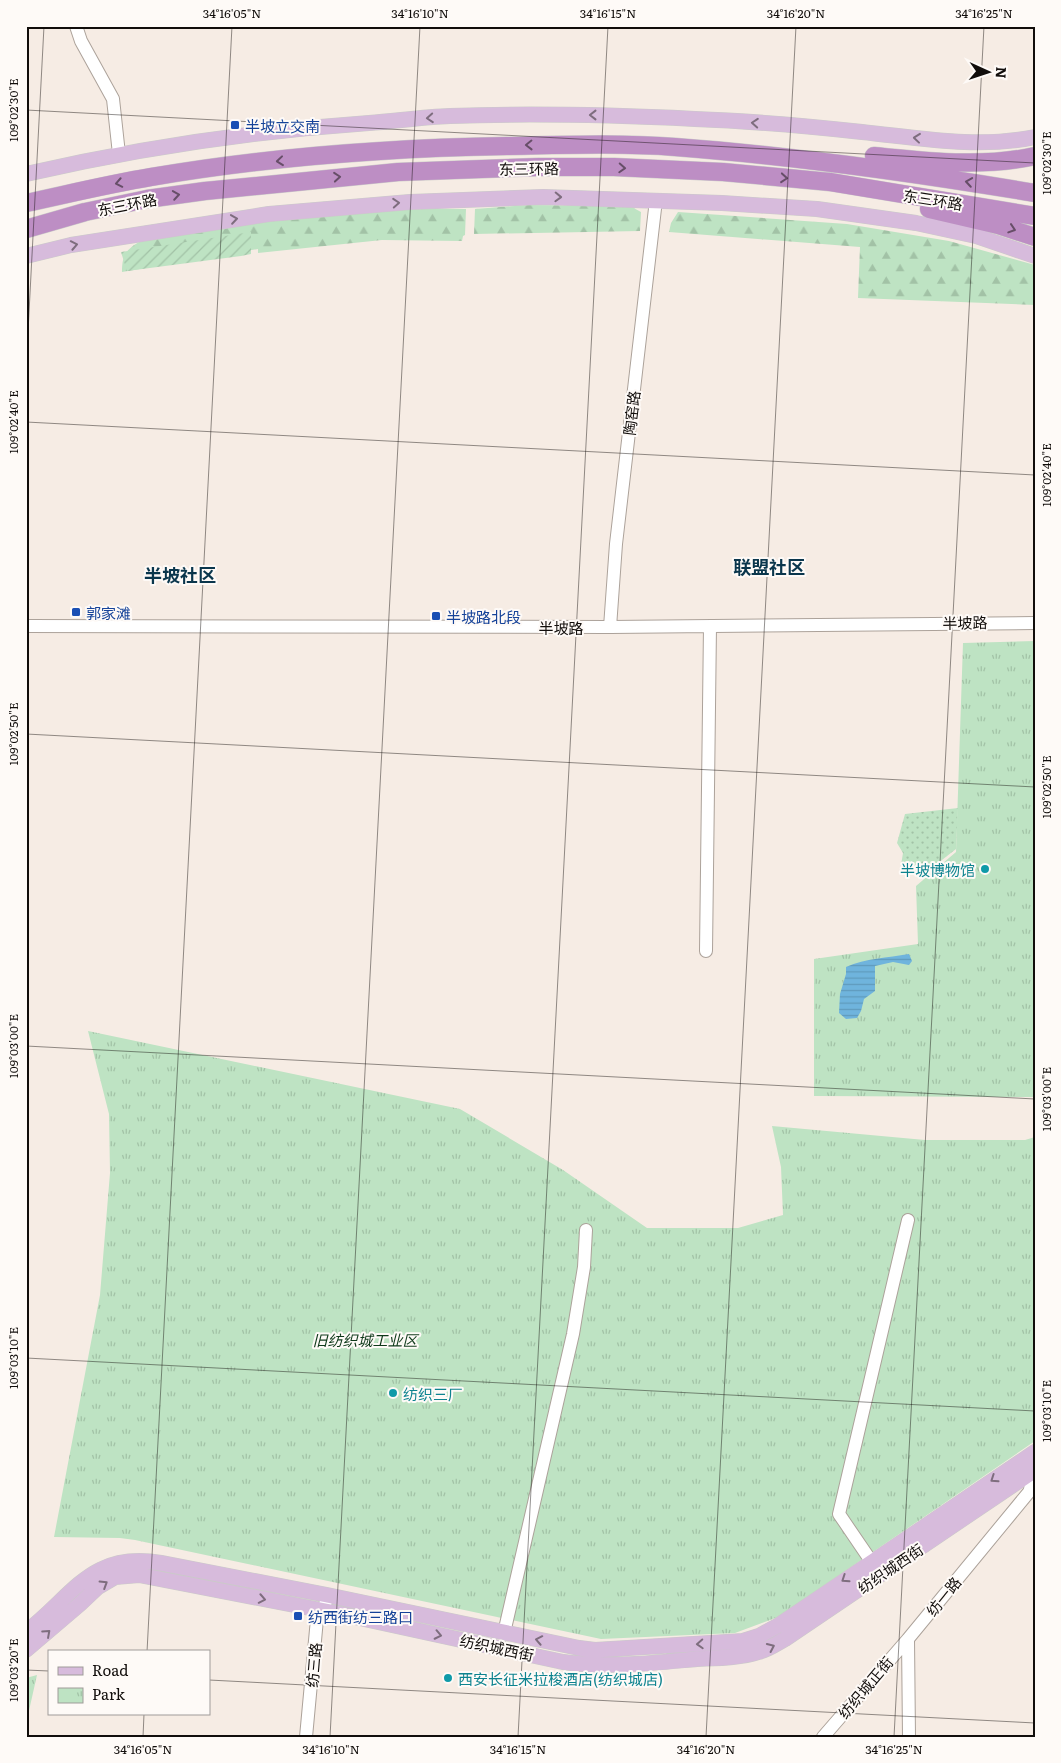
<svg xmlns="http://www.w3.org/2000/svg" width="1061" height="1763" font-family="Literata,'Noto Sans SC',serif">
  <style>
    .grass { fill: url(#grass-dots) }
    .forest { fill: url(#forest-firs) }
    .park { fill: url(#park-tufts) }
    .garden { fill: url(#garden-furrows) }
    .water { fill: url(#water-rules) }
    .lines { fill: none; stroke-linecap: round; stroke-linejoin: round }
    .minor-casing { stroke: #aca29a; stroke-width: 14 }
    .major-casing { stroke: #cbcac9; stroke-width: 16 }
    .highway-casing { stroke: #cbcac9; stroke-width: 19 }
    .minor { stroke: #fff; stroke-width: 12 }
    .major { stroke: #d7bbdc; stroke-width: 15 }
    .highway { stroke: #bd8ec4; stroke-width: 18 }
    .oneway { stroke: #7e6d7e }
    .oneway2 { stroke: #674e68 }
    .ticks { fill: none; stroke: #110d0b; stroke-width: 1; stroke-opacity: 0.45 }
    .transit-dot { fill: #1a4fb4; stroke: #fefaf7; stroke-width: 2 }
    .culture-dot { fill: #0f9aa8; stroke: #fefaf7; stroke-width: 2 }
    .labels { text-anchor: middle; dominant-baseline: central; stroke-width: 4; stroke-linejoin: round; paint-order: stroke }
    .transit-label { font-size: 15px; fill: #164399; stroke: #fefaf7; text-anchor: start }
    .street-label { font-size: 15px; fill: #110d0b; stroke: #fefaf7 }
    .culture-label { font-size: 15px; fill: #0d838f; stroke: #fefaf7; text-anchor: start }
    .park-label { font-size: 15px; font-style: italic; fill: #0e3919; stroke: #fefaf7 }
    .quarter-label { font-size: 18px; font-weight: bold; fill: #0a364c; stroke: #fefaf7 }
    .neatline { fill: none; stroke: #110d0b; stroke-width: 2 }
    .ticks-label { font-size: 12px; text-anchor: middle; fill: #110d0b }
  </style>
  <defs>
    <pattern id="grass-dots" width="8" height="8" patternUnits="userSpaceOnUse" patternTransform="scale(1.25)"><rect width="8" height="8" fill="#bee3c3"/><path d="M2 2h.1M6 6h.1" fill="none" stroke="#a2c2a6" stroke-width="1.8" stroke-linecap="round"/></pattern>
    <pattern id="forest-firs" width="22" height="20" patternUnits="userSpaceOnUse" patternTransform="scale(1.25)"><rect width="22" height="20" fill="#bee3c3"/><path d="M5 1l3.5 6h-7zM16 11l3.5 6h-7z" fill="#a2c2a6"/></pattern>
    <pattern id="park-tufts" width="24" height="20" patternUnits="userSpaceOnUse" patternTransform="scale(1.25)"><rect width="24" height="20" fill="#bee3c3"/><path d="M3 7l-1-3M5 7V3M7 7l1-3M15 17l-1-3M17 17v-4M19 17l1-3" fill="none" stroke="#a2c2a6"/></pattern>
    <pattern id="garden-furrows" width="10" height="10" patternUnits="userSpaceOnUse" patternTransform="scale(1.25)"><rect width="10" height="10" fill="#bee3c3"/><path d="M-1 1l2-2M0 10L10 0M9 11l2-2" fill="none" stroke="#a2c2a6"/></pattern>
    <pattern id="water-rules" width="6" height="5" patternUnits="userSpaceOnUse" patternTransform="scale(1.25)"><rect width="6" height="5" fill="#6fb4dd"/><path d="M0 2.5h6" fill="none" stroke="#5f9abc"/></pattern>
  </defs>
  <rect width="100%" height="100%" fill="#f6ece4"/>
  <path class="grass" d="M958 808 956 849 919 878 913 872 900 871 903 853 897 843 905 814Z"/>
  <path class="forest" d="M528 205 630 206 641 212 640 231 474 234 475 209Z
    M422 209H466L465 235 463 236 462 241 382 240 258 253V249L122 272C122 257 125 250 139 242 148 237 176 235 188 233 265 219 343 213 422 209Z
    M678 212 847 224 949 241 1035 265V305L858 298 860 247 669 232 671 223Z"/>
  <path class="park" d="M1035 641V1097L814 1096V959L918 944 916 886 956 852 963 643Z
    M88 1031 460 1109 563 1170 647 1228H738L783 1215 781 1167 772 1126 925 1140H1025L1035 1137V1441L778 1617 735 1633 601 1639 135 1540 120 1538 54 1537 100 1295 110 1173 109 1114Z
    M37 1675 26 1724V1678Z"/>
  <path class="garden" d="M251 232V254L241 256 127 271 121 252Z"/>
  <path class="water" d="M909 954 912 961 909 965 893 962 875 966V991L864 999 861 1011 857 1018 846 1019 839 1013 840 994 846 974V967C866 958 887 958 909 954Z"/>
  <g class="lines">
    <g class="minor-casing">
      <path id="minor" d="M76 26 81 41 113 99 119 154
        M26 626 610 627 1035 623
        M610 627 616 544 656 200
        M706 951 710 626
        M871 1561 839 1514 908 1220
        M504 1633 573 1334 584 1267 586 1230
        M306 1737 317 1619 324 1611 327 1595
        M823 1737 908 1639
        M909 1737 908 1639 1029 1492 1035 1475"/>
    </g>
    <g class="major-casing">
      <path id="major" d="M26 174C139 148 253 131 369 123 396 121 423 117 450 116 532 113 613 115 695 119 751 121 807 126 862 132 920 138 978 149 1035 137
        M26 256 71 245 269 214 410 202 543 197 722 203 817 209 916 223 976 236 1035 256
        M26 1632C74 1595 91 1551 161 1563L327 1595 579 1648 595 1650 743 1641 759 1636 779 1625 1035 1452
        M26 1650 80 1604 98 1587 115 1577 139 1575 346 1615 563 1662C609 1668 652 1663 697 1659 717 1658 739 1658 758 1652 768 1650 776 1644 785 1639L1035 1470"/>
    </g>
    <g class="highway-casing">
      <path id="highway" d="M874 156C927 161 982 168 1035 156
        M26 203C68 194 109 184 151 177 268 157 388 148 507 146 563 145 620 143 675 147 796 156 915 173 1035 193
        M929 209 998 225 1035 237
        M26 229 85 212 147 199 205 191 398 172 539 167H614L723 172 830 182 1035 216"/>
    </g>
    <use href="#minor" class="minor"/>
    <use href="#major" class="major"/>
    <use href="#highway" class="highway"/>
  </g>
  <defs><path id="oneway-chevron" d="M-2-3.5L2.5 0L-2 3.5" fill="none" stroke-width="1.6" stroke-linecap="round" stroke-linejoin="round" transform="scale(1.25)"/></defs>
  <g class="oneway">
    <use href="#oneway-chevron" transform="translate(593 115) rotate(180)"/>
    <use href="#oneway-chevron" transform="translate(430 118) rotate(176)"/>
    <use href="#oneway-chevron" transform="translate(755 123) rotate(-176)"/>
    <use href="#oneway-chevron" transform="translate(917 138) rotate(-174)"/>
    <use href="#oneway-chevron" transform="translate(558 197) rotate(2)"/>
    <use href="#oneway-chevron" transform="translate(396 203) rotate(-4)"/>
    <use href="#oneway-chevron" transform="translate(234 219) rotate(-8)"/>
    <use href="#oneway-chevron" transform="translate(74 245) rotate(-11)"/>
    <use href="#oneway-chevron" transform="translate(994 1479) rotate(146)"/>
    <use href="#oneway-chevron" transform="translate(845 1579) rotate(146)"/>
    <use href="#oneway-chevron" transform="translate(104 1584) rotate(-32)"/>
    <use href="#oneway-chevron" transform="translate(262 1599) rotate(11)"/>
    <use href="#oneway-chevron" transform="translate(47 1633) rotate(-42)"/>
    <use href="#oneway-chevron" transform="translate(438 1635) rotate(12)"/>
    <use href="#oneway-chevron" transform="translate(539 1640) rotate(-169)"/>
    <use href="#oneway-chevron" transform="translate(700 1644) rotate(177)"/>
    <use href="#oneway-chevron" transform="translate(771 1647) rotate(-25)"/>
  </g>
  <g class="oneway2">
    <use href="#oneway-chevron" transform="translate(529 145) rotate(179)"/>
    <use href="#oneway-chevron" transform="translate(280 161) rotate(174)"/>
    <use href="#oneway-chevron" transform="translate(622 168) rotate(3)"/>
    <use href="#oneway-chevron" transform="translate(337 177) rotate(-5)"/>
    <use href="#oneway-chevron" transform="translate(784 178) rotate(5)"/>
    <use href="#oneway-chevron" transform="translate(969 182) rotate(-171)"/>
    <use href="#oneway-chevron" transform="translate(119 183) rotate(169)"/>
    <use href="#oneway-chevron" transform="translate(176 195) rotate(-9)"/>
    <use href="#oneway-chevron" transform="translate(1012 229) rotate(18)"/>
  </g>
  <path class="ticks" d="M26 110 1035 163M26 370 44 26M26 422 1035 475M26 734 1035 787M26 1046 1035 1099M26 1358 1035 1411M147 1652 232 26M26 1670 49 1671M209 1680 1035 1723M143 1737 144 1714M330 1737 420 26M518 1737 608 26M706 1737 796 26M894 1737 984 26"/>
  <g class="transit-dot">
    <rect x="230" y="120" width="10" height="10" rx="2.5"/>
    <rect x="71" y="607" width="10" height="10" rx="2.5"/>
    <rect x="431" y="611" width="10" height="10" rx="2.5"/>
    <rect x="293" y="1611" width="10" height="10" rx="2.5"/>
  </g>
  <g class="culture-dot">
    <circle cx="985" cy="869" r="5"/>
    <circle cx="393" cy="1393" r="5"/>
    <circle cx="448" cy="1678" r="5"/>
  </g>
  <g class="labels">
    <g class="transit-label">
      <text x="245" y="125">半坡立交南</text>
      <text x="86" y="612">郭家滩</text>
      <text x="446" y="616">半坡路北段</text>
      <text x="308" y="1616">纺西街纺三路口</text>
    </g>
    <g class="street-label">
      <text transform="translate(529 168) rotate(-1)">东三环路</text>
      <text transform="translate(933 199) rotate(9)">东三环路</text>
      <text transform="translate(127 204) rotate(-11)">东三环路</text>
      <text transform="translate(631 413) rotate(-83)">陶窑路</text>
      <text transform="translate(965 622) rotate(-1)">半坡路</text>
      <text x="561" y="627">半坡路</text>
      <text transform="translate(890 1568) rotate(-34)">纺织城西街</text>
      <text transform="translate(943 1596) rotate(-51)">纺一路</text>
      <text transform="translate(497 1647) rotate(12)">纺织城西街</text>
      <text transform="translate(313 1665) rotate(-85)">纺三路</text>
      <text transform="translate(865 1687) rotate(-50)">纺织城正街</text>
    </g>
    <g class="culture-label">
      <text x="975" y="869" text-anchor="end">半坡博物馆</text>
      <text x="403" y="1393">纺织三厂</text>
      <text x="458" y="1678">西安长征米拉梭酒店(纺织城店)</text>
    </g>
    <g class="park-label">
      <text x="365" y="1339">旧纺织城工业区</text>
    </g>
    <g class="quarter-label">
      <text x="769" y="566">联盟社区</text>
      <text x="180" y="574">半坡社区</text>
    </g>
  </g>
  <rect width="1061" height="1763" fill="none" stroke="#fefaf7" stroke-width="55"/>
  <rect x="48" y="1650" width="162" height="65" fill="#fefaf7" stroke="#9f9b99"/>
  <rect x="58" y="1667" width="25" height="8" fill="#d7bbdc" stroke="#9f9b99"/>
  <text x="92" y="1676" font-size="15" fill="#110d0b">Road</text>
  <rect x="58" y="1688" width="25" height="15" fill="url(#park-tufts)" stroke="#9f9b99"/>
  <text x="92" y="1700" font-size="15" fill="#110d0b">Park</text>
  <g transform="translate(988 72) rotate(93)" stroke="#fefaf7" stroke-width="4" paint-order="stroke">
  <path d="M0-4L9 19L0 12L-9 19Z" fill="#110d0b"/>
  <text y="-8" font-size="14" font-weight="bold" text-anchor="middle" fill="#110d0b">N</text>
  </g>
  <rect x="28" y="28" width="1006" height="1708" class="neatline"/>
  <g class="ticks-label">
    <text x="232" y="18">34°16'05"N</text>
    <text x="420" y="18">34°16'10"N</text>
    <text x="608" y="18">34°16'15"N</text>
    <text x="796" y="18">34°16'20"N</text>
    <text x="984" y="18">34°16'25"N</text>
    <text transform="translate(14 110) rotate(-90)" y="4">109°02'30"E</text>
    <text transform="translate(1047 163) rotate(-90)" y="4">109°02'30"E</text>
    <text transform="translate(14 422) rotate(-90)" y="4">109°02'40"E</text>
    <text transform="translate(1047 475) rotate(-90)" y="4">109°02'40"E</text>
    <text transform="translate(14 734) rotate(-90)" y="4">109°02'50"E</text>
    <text transform="translate(1047 787) rotate(-90)" y="4">109°02'50"E</text>
    <text transform="translate(14 1046) rotate(-90)" y="4">109°03'00"E</text>
    <text transform="translate(1047 1099) rotate(-90)" y="4">109°03'00"E</text>
    <text transform="translate(14 1358) rotate(-90)" y="4">109°03'10"E</text>
    <text transform="translate(1047 1411) rotate(-90)" y="4">109°03'10"E</text>
    <text transform="translate(14 1670) rotate(-90)" y="4">109°03'20"E</text>
    <text x="143" y="1754">34°16'05"N</text>
    <text x="331" y="1754">34°16'10"N</text>
    <text x="518" y="1754">34°16'15"N</text>
    <text x="706" y="1754">34°16'20"N</text>
    <text x="894" y="1754">34°16'25"N</text>
  </g>
</svg>
